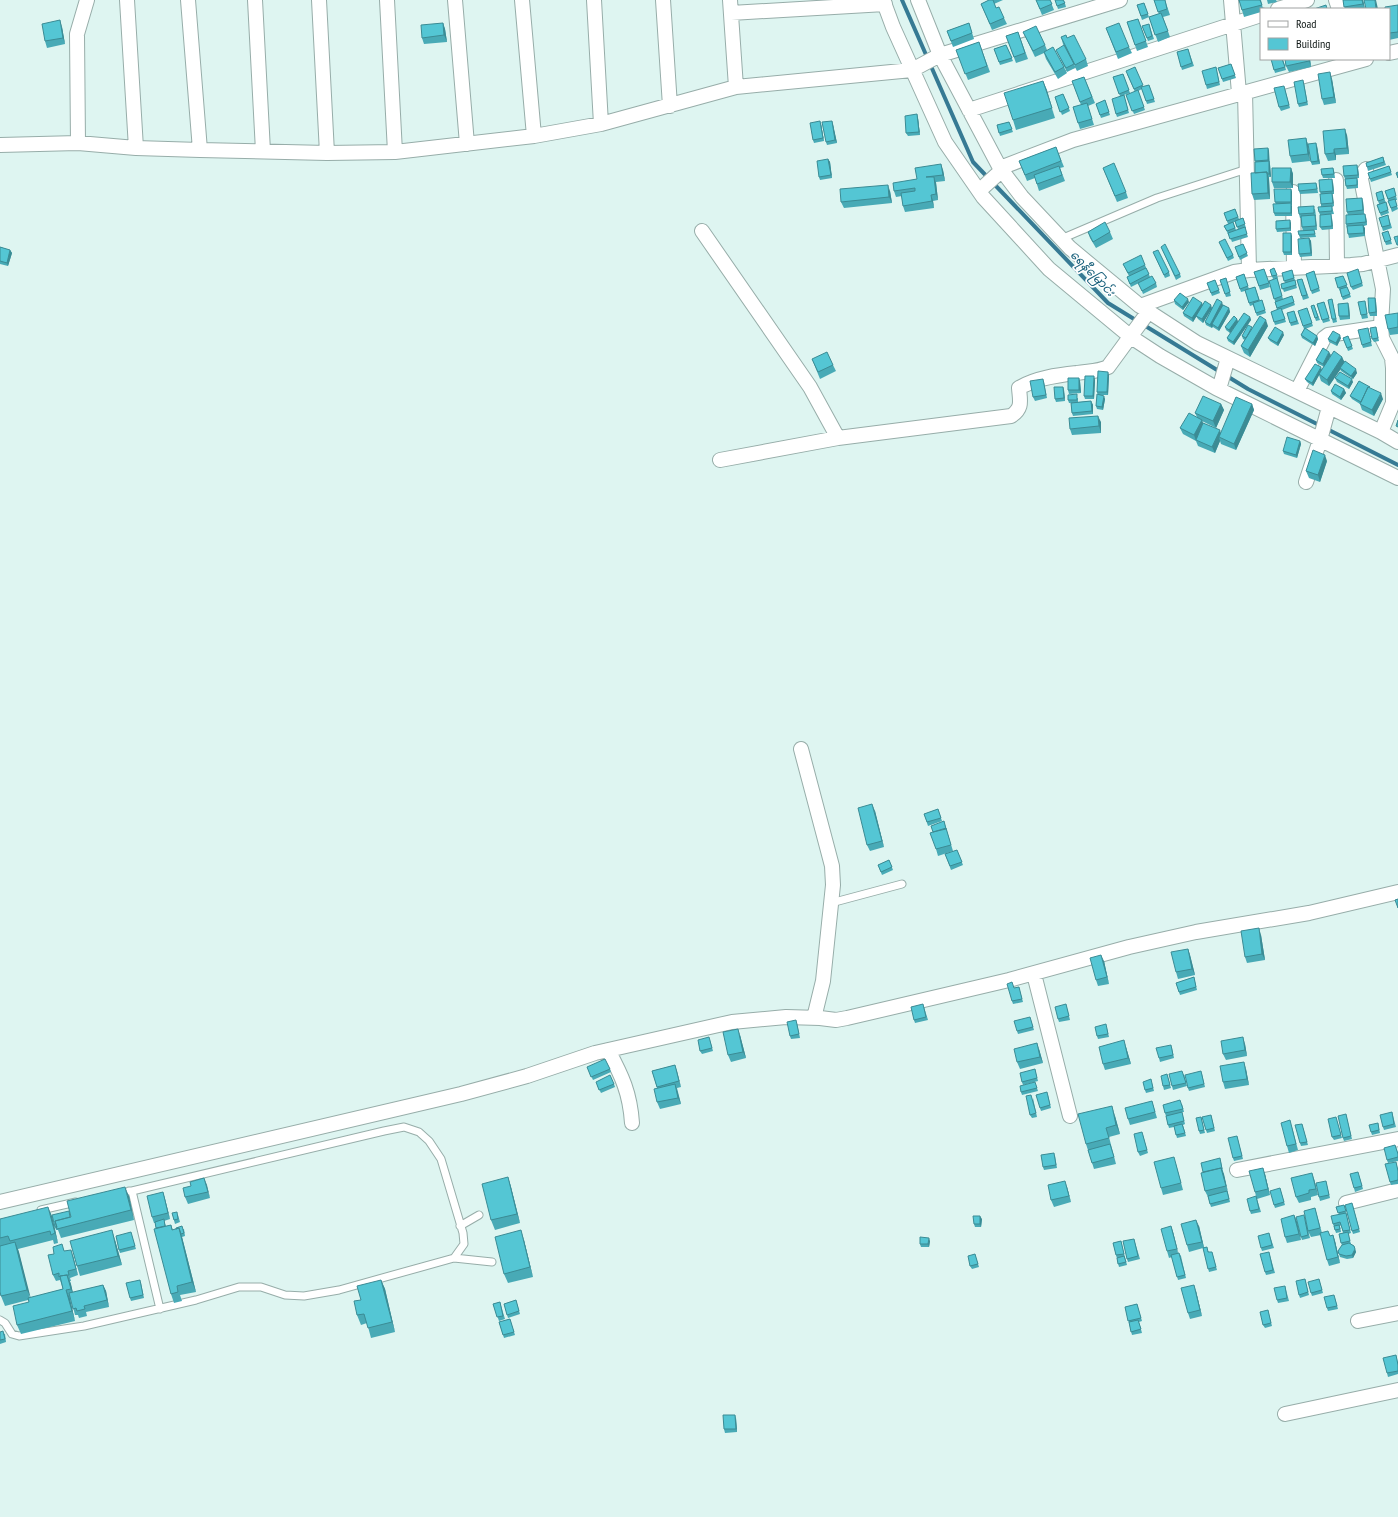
<svg xmlns="http://www.w3.org/2000/svg" width="1398" height="1517" font-family="'PT Sans Narrow','Noto Sans Myanmar',sans-serif">
  <style>
    .lines { fill: none; stroke-linecap: round; stroke-linejoin: round }
    .stream { stroke: #367a94; stroke-width: 4 }
    .service-casing { stroke: #97ada9; stroke-width: 9 }
    .minor-casing { stroke: #97ada9; stroke-width: 16 }
    .service { stroke: #fff; stroke-width: 7 }
    .minor { stroke: #fff; stroke-width: 14 }
    .wall { fill: #48aab6; fill-rule: evenodd }
    .shaded-wall { fill: #3b8b94 }
    .building { fill: #54c6d4; stroke: #3b8b94 }
    .labels { text-anchor: middle; dominant-baseline: central; stroke-width: 3.5; stroke-linejoin: round; paint-order: stroke }
    .water-label { font-size: 12px; font-style: italic; fill: #18607b; stroke: #fff }
  </style>
  <rect width="100%" height="100%" fill="#def5f1"/>
  <g class="lines">
    <path class="stream" d="M902 0 973 162 1108 303 1248 389 1321 426
      M1327 429 1398 465"/>
    <g class="service-casing">
      <path id="service" d="M1061 239 1157 198 1247 169
        M831 903 902 884
        M129 1191H132L160 1309
        M41 1210 76 1202
        M460 1226 479 1215
        M454 1258 492 1262
        M0 1320 5 1323 12 1334 19 1336 84 1326 196 1300 239 1287H261L285 1295 304 1296 339 1290 454 1258 464 1244 463 1233 441 1159 429 1141 419 1132 404 1127 384 1131 132 1191"/>
    </g>
    <g class="minor-casing">
      <path id="minor" d="M127 0 136 148
        M188 0 200 150
        M255 0 263 151
        M319 0 327 153
        M387 0 395 152
        M455 0 467 144
        M522 0 534 136
        M594 0 601 124
        M663 0 670 106
        M730 0 736 87
        M883 0 893 27 945 142 983 197 1049 269 1131 337 1160 356 1216 388 1398 478
        M918 0 940 55 1000 168 1022 197 1070 248 1140 306 1197 343 1381 432 1398 442
        M1231 0 1239 93
        M1336 0 1339 9
        M1278 9 1307 0
        M731 13 885 4
        M1389 53 1398 51
        M1245 92 1249 270
        M969 110 1261 15
        M78 143 77 34 87 0
        M0 145 78 143 136 148 200 150 327 153 395 152 534 136 601 124 736 87 912 70 940 55 1120 0
        M1000 168 1073 140 1366 59
        M1366 169 1362 175 1361 179 1383 289 1381 325 1382 338 1392 358 1393 368V403L1381 432
        M1336 180 1337 266
        M979 191 1002 170
        M1293 192 1294 268
        M702 231 810 387 838 438
        M1140 306 1234 272 1249 270 1351 265 1363 264 1398 255
        M1219 389 1228 358
        M1297 391 1324 338 1328 335 1381 327
        M720 460 838 438 1011 416C1023 408 1020 401 1019 388 1035 378 1058 375 1077 373 1088 371 1098 372 1108 367L1149 311
        M1306 482 1320 440 1329 407
        M801 749 827 847 832 866 833 885 823 981 814 1018
        M1034 974 1070 1116
        M608 1050C622 1076 630 1093 632 1123
        M1237 1170 1398 1139
        M0 1202 461 1094 527 1076 595 1053 732 1022 786 1017 820 1018 836 1020 847 1018 1009 980 1129 947 1196 932 1309 913 1398 892
        M1346 1203 1398 1190
        M1358 1321 1398 1313
        M1285 1414 1398 1390"/>
    </g>
    <use href="#service" class="service"/>
    <use href="#minor" class="minor"/>
  </g>
  <path class="wall" d="M989 0H1003L994 4 996 8 1004 18 1007 24 992 30 981 4Z
    M1036 0H1050L1054 10 1042 15Z
    M1064 0 1066 7 1058 9 1057 6Z
    M1154 0H1165L1170 15 1163 17 1170 37 1158 42 1149 17 1142 20 1137 5 1144 3 1149 17 1159 14Z
    M1239 0H1261L1263 9H1261V12L1244 17Z
    M1267 0H1276L1277 2 1268 4Z
    M1343 0H1363L1365 9H1345Z
    M1398 6V38L1389 40V9Z
    M1138 19 1148 47 1137 51 1127 22Z
    M443 23 445 29 447 42 424 44 422 38Z
    M969 23 974 39 953 47 947 31Z
    M1149 24 1154 39 1148 41 1142 26Z
    M62 27 65 44 47 48 45 41Z
    M1106 28 1129 47 1132 53 1118 59Z
    M1018 32 1028 59 1016 63 1006 36Z
    M1023 32 1045 45 1047 50 1064 67 1067 73 1058 79 1046 59 1044 53 1035 57Z
    M1061 37 1067 38 1086 59 1088 66 1077 71 1063 44Z
    M979 42 990 72 968 80 956 50Z
    M1006 45 1013 61 1000 65 994 49Z
    M1188 49 1194 66 1182 70 1177 52Z
    M1056 50 1074 64 1075 68 1067 72Z
    M1271 59H1283L1286 70 1275 73Z
    M1310 59 1311 67 1289 72 1286 66Z
    M1231 64 1236 78 1223 82 1218 68Z
    M1135 67 1143 87 1149 85 1155 102 1147 104 1142 89 1138 91 1145 110 1134 114 1126 95 1135 92 1127 74Z
    M1216 67 1220 85 1207 89 1206 85Z
    M1123 74 1130 93 1124 95 1129 113 1117 117 1116 114 1120 96 1113 77Z
    M1084 77 1095 103 1088 106 1094 125 1080 129 1073 107 1081 105 1072 81Z
    M1332 79 1336 103 1324 105 1322 99Z
    M1043 81 1055 118 1016 130 1013 120Z
    M1304 83 1308 105 1299 107 1298 104Z
    M1285 89 1290 108 1281 111 1279 107Z
    M1063 94 1070 111 1062 115 1055 97Z
    M1105 100 1110 115 1101 118 1096 104Z
    M917 114 918 118 920 135 908 136 906 133Z
    M832 121 837 143 827 145 826 142Z
    M1009 122 1013 132 1000 136 997 125Z
    M821 124 824 141 814 143 813 140Z
    M1347 135 1349 154 1336 155V160L1328 161 1325 154Z
    M1306 138 1308 145 1310 161 1292 163 1290 156Z
    M1317 146 1320 164 1312 165 1311 162Z
    M1056 147 1064 167 1060 168 1065 181 1039 191 1035 178 1027 181 1019 161Z
    M1268 148 1269 151 1271 177H1269V179L1270 199 1254 200 1252 194 1255 173 1256 162 1255 161Z
    M1383 157 1386 165 1368 171 1366 163Z
    M828 159 830 162 832 178 820 180 819 177Z
    M1389 166 1392 175 1371 182 1368 173Z
    M1103 168 1126 192 1128 198 1117 202Z
    M1291 168 1293 174V188H1274L1272 182Z
    M1333 168 1334 171 1335 178H1323L1322 175Z
    M1358 168 1359 178H1357L1358 181V188L1347 189 1346 186 1345 179 1344 176Z
    M943 170 945 181 936 182 938 200 933 201 934 208 905 212 903 206 902 196 896 197 894 191 917 179Z
    M1333 182 1334 194H1332L1334 206 1332 207 1334 214 1320 215 1319 212 1321 206V193L1320 192Z
    M1316 183 1317 186 1318 193 1300 194 1299 191Z
    M1394 188 1397 200H1395L1398 209 1392 212 1385 191Z
    M1291 189 1292 192V205H1291L1292 216H1275L1274 213 1276 204 1275 202Z
    M890 191 892 203 844 208 841 202Z
    M1382 191 1389 213 1381 216 1377 205 1379 204 1376 193Z
    M1363 201 1364 214 1348 215 1347 212Z
    M1235 209 1239 219 1243 218 1246 228H1245L1248 237 1232 242 1229 234H1228L1224 226 1228 224 1224 213ZM1233 222H1235L1238 229 1236 230Z
    M1315 209 1316 216 1315 217 1317 230H1314L1316 237 1300 238 1299 235 1303 231 1302 227 1301 218H1300L1299 214Z
    M1388 215 1392 228 1383 231 1379 218Z
    M1366 217 1367 225 1364 226 1365 236 1349 238 1346 224Z
    M1332 218 1333 229 1322 230 1320 227Z
    M1291 223V231L1277 232 1276 229Z
    M1388 231 1392 244 1386 245 1382 233Z
    M1088 232H1110L1113 239 1096 248 1090 238Z
    M1292 236V255H1284L1283 252Z
    M1309 238 1311 241 1312 256 1300 257 1299 254Z
    M1219 242 1233 255 1234 258 1228 261Z
    M1243 244 1248 256 1240 260 1235 247Z
    M0 247 10 250 12 253 8 266 0 264Z
    M1161 247 1180 274 1181 277 1176 280Z
    M1153 252 1169 272 1170 276 1165 278Z
    M1123 264 1145 265 1150 277 1156 283 1157 287 1143 294 1139 283 1131 287 1127 277 1129 276Z
    M1274 268 1278 278 1273 279 1270 270Z
    M1264 269 1270 287 1260 290 1254 272Z
    M1358 269 1363 286 1353 290 1351 287Z
    M1292 270 1297 288 1284 292 1281 284 1285 283 1282 273Z
    M1314 271 1320 291 1312 294 1306 274Z
    M1244 274 1249 289 1255 287 1260 301 1262 300 1266 313 1257 316 1253 305 1250 306 1245 291 1241 292 1236 277Z
    M1343 276 1351 297 1343 300 1335 278Z
    M1226 278 1231 296 1226 297 1220 280Z
    M1277 278 1283 299 1292 296 1295 305 1282 310 1286 322 1275 325 1271 312 1277 310 1275 301 1269 281Z
    M1302 279 1309 298 1303 300 1297 280Z
    M1215 280 1220 293 1212 296 1207 283Z
    M1375 298 1376 301 1377 316H1370L1369 313Z
    M1332 299 1337 322 1333 323 1332 319Z
    M1174 300 1189 302 1183 310 1175 304Z
    M1365 301 1368 318 1362 319 1361 315Z
    M1324 302 1330 321 1323 323 1317 304Z
    M1202 303 1203 306 1212 308 1223 305 1229 308 1230 312 1219 331 1213 327V326L1212 328 1206 325 1205 322 1211 310 1203 323 1198 319 1196 316 1197 315 1193 322 1184 316 1183 313Z
    M1314 305 1320 320 1316 321 1311 306Z
    M1349 306 1350 319 1340 320 1339 316Z
    M1307 308 1313 326 1305 329 1317 336 1318 339 1315 346 1302 338 1301 335 1304 329 1303 326Z
    M1294 311 1299 324 1291 326 1290 323Z
    M1398 313V334L1390 335 1388 329Z
    M1250 317 1251 320 1234 345 1228 341 1227 338 1238 323 1230 333 1226 330 1225 327 1237 319 1238 322Z
    M1268 326 1250 357 1244 353 1241 346 1245 340 1243 339 1242 336 1253 328Z
    M1376 327 1379 341 1374 342 1372 339Z
    M1368 328 1372 346 1363 348 1362 345Z
    M1284 335 1278 346 1270 341 1268 338Z
    M1348 336 1353 349 1348 351 1343 338Z
    M1341 338 1337 346 1329 342 1328 339Z
    M1331 355 1326 363 1342 357 1344 362 1357 373 1353 379 1341 371 1340 369 1329 386 1321 381 1319 375 1313 386 1307 382 1305 379 1322 370 1324 367 1317 363 1316 360Z
    M812 359 833 365 836 371 820 379Z
    M1109 375 1108 395H1100L1105 399 1103 410 1097 409 1096 406 1098 395 1097 392Z
    M1335 378 1353 382 1349 389 1337 382Z
    M1095 380 1094 399H1085L1084 396Z
    M1080 381 1081 393 1069 394 1068 390Z
    M1044 382 1047 398 1035 401 1033 397Z
    M1063 387 1064 390 1065 401 1056 402 1055 399Z
    M1344 389 1346 393 1341 400 1332 394 1331 391Z
    M1350 396 1383 399 1374 416 1362 410 1360 404 1352 399Z
    M1078 398V402L1091 401 1093 405V414L1073 416 1072 413 1071 403H1069L1068 400Z
    M1221 404 1224 410 1216 428 1202 421 1203 423 1221 433 1252 404 1254 410 1236 450 1221 444 1220 441 1215 453 1198 446 1196 441 1183 434 1180 428 1197 417 1195 413Z
    M1101 422V433L1072 435 1070 429Z
    M1300 441 1301 444 1297 458 1284 454 1283 451Z
    M1327 461 1320 482 1309 478 1306 471Z
    M938 809 942 821 928 826 924 814Z
    M875 811 884 847 870 851 867 845Z
    M944 821 953 851 938 856 936 849 933 832Z
    M957 850 963 865 951 870 945 854Z
    M889 860 893 870 882 875 878 865Z
    M1261 935 1265 960 1247 963 1245 957Z
    M1188 949 1190 955 1195 975 1178 979 1176 972Z
    M1104 961 1109 984 1098 986 1096 980Z
    M1194 977 1197 990 1180 995 1176 983Z
    M1019 987 1023 1002 1013 1004 1012 1001 1014 988Z
    M1066 1004 1070 1020 1059 1022 1058 1019Z
    M924 1007 928 1020 915 1023 914 1020Z
    M1031 1020 1034 1030 1018 1034 1017 1031Z
    M797 1023 800 1038 791 1039 790 1036Z
    M1107 1028 1109 1037 1098 1039 1097 1036Z
    M740 1035 746 1058 731 1062 728 1055Z
    M710 1040 713 1051 702 1054 700 1051Z
    M1245 1044 1247 1056 1226 1060 1223 1054Z
    M1126 1047 1131 1064 1105 1070 1103 1064Z
    M1172 1048 1174 1058 1160 1062 1159 1058Z
    M1039 1049 1043 1063 1020 1069 1017 1062Z
    M675 1065 681 1087 677 1088 681 1104 660 1109 657 1102V1088L652 1071Z
    M587 1067 610 1069 611 1072 593 1080Z
    M1035 1069 1038 1081 1023 1085 1022 1082Z
    M1246 1069 1249 1085 1225 1089 1223 1082Z
    M1167 1074 1171 1088 1164 1090 1163 1086Z
    M1184 1074 1187 1086 1173 1090 1172 1086Z
    M1202 1074 1205 1087 1189 1091 1188 1088Z
    M1152 1083 1154 1091 1146 1093 1145 1090Z
    M614 1084 615 1087 601 1093 597 1085Z
    M1036 1085 1038 1091 1022 1095 1021 1092Z
    M1048 1095 1051 1108 1041 1111 1040 1108Z
    M1033 1098 1037 1117 1032 1118 1030 1115Z
    M1152 1101 1157 1118 1130 1125 1128 1119Z
    M1182 1104 1184 1112H1182L1185 1124 1183 1125 1186 1136 1177 1138 1174 1127 1169 1128 1163 1105Z
    M1392 1112 1396 1127 1384 1130 1383 1127Z
    M1346 1114 1352 1139 1344 1141 1343 1138Z
    M1211 1115 1215 1131 1207 1133 1206 1130Z
    M1115 1116 1120 1134 1109 1137 1116 1164 1094 1169 1086 1144Z
    M1201 1117 1205 1133 1200 1134 1199 1131Z
    M1337 1121 1342 1138 1334 1140 1332 1137Z
    M1378 1123 1380 1133 1372 1135 1371 1132Z
    M1302 1124 1308 1145 1301 1146 1300 1143Z
    M1292 1127 1298 1150 1289 1153 1287 1146Z
    M1143 1135 1148 1153 1140 1156 1138 1152Z
    M1237 1136 1243 1159 1234 1161 1233 1158Z
    M1395 1145 1398 1153V1161L1388 1163 1387 1160Z
    M1055 1156 1057 1168 1044 1170 1043 1167Z
    M1221 1162 1230 1202 1211 1207 1208 1197 1205 1191 1203 1172Z
    M1396 1162 1398 1170V1184L1391 1185 1390 1182Z
    M1176 1164 1183 1190 1163 1195 1161 1188Z
    M1265 1174 1270 1195 1257 1199 1261 1212 1251 1214 1250 1211 1256 1196 1255 1192Z
    M1359 1175 1363 1189 1355 1192 1354 1188Z
    M508 1177 511 1187 520 1223 495 1230 491 1220Z
    M204 1178 210 1198 188 1204 185 1197 191 1186Z
    M1314 1179 1318 1195 1311 1197V1200L1299 1203 1296 1197Z
    M1326 1181 1330 1198 1320 1201 1319 1197Z
    M1067 1187 1071 1202 1054 1207 1051 1200Z
    M1280 1188 1285 1205 1275 1208 1274 1205Z
    M163 1192 165 1199 170 1219 164 1221 166 1226 171 1225 173 1230 184 1229 185 1236 182 1237 196 1292 180 1295 182 1301 174 1303 171 1294 155 1223H154L152 1217Z
    M129 1196 134 1220 61 1238 58 1230H56L55 1227 70 1217Z
    M1344 1205 1351 1233 1348 1234 1351 1244 1354 1246 1356 1252 1353 1258 1347 1259 1340 1257 1338 1251 1342 1246 1339 1234 1343 1233 1341 1225 1340 1226 1341 1232 1336 1233 1333 1224 1339 1214 1336 1207Z
    M1353 1206 1360 1232 1353 1234 1352 1231Z
    M1315 1208 1317 1215 1322 1233 1330 1236 1333 1235 1335 1241 1340 1263 1329 1266 1327 1260 1321 1235 1311 1237 1308 1231Z
    M172 1213 178 1215 180 1222 175 1224Z
    M1294 1215 1297 1222 1301 1240 1287 1243 1285 1237Z
    M52 1216 58 1243 54 1244 53 1240 18 1249 30 1298 63 1289 60 1280 56 1281 53 1275 65 1251 73 1256 78 1275 70 1278 71 1281H70L73 1293 103 1285 106 1291 109 1307 86 1312 87 1316 79 1318 78 1315H75L71 1299H70L75 1321 21 1334 17 1325 29 1302 28 1300 5 1306 1 1296 0 1292V1219Z
    M1305 1218 1310 1238 1302 1240 1301 1237Z
    M982 1219 981 1227H975L974 1224Z
    M1171 1226 1173 1232 1178 1253H1179L1181 1256 1186 1278 1178 1280 1172 1257 1169 1258 1167 1251Z
    M1199 1226 1204 1247 1209 1252H1212L1217 1270 1209 1272 1203 1248 1189 1252 1187 1245Z
    M1269 1233 1274 1248 1262 1251 1261 1248Z
    M132 1236 136 1249 120 1253 119 1250Z
    M1134 1239 1140 1259 1128 1262 1127 1259Z
    M115 1240 122 1265 80 1276 77 1266Z
    M524 1240 533 1277 508 1283 504 1274Z
    M930 1241 929 1247H921L920 1244Z
    M1121 1241 1127 1265 1119 1267 1113 1243Z
    M1269 1252 1275 1273 1266 1275 1265 1272Z
    M975 1254 979 1267 972 1269 970 1266Z
    M1305 1279 1309 1295 1300 1298 1299 1295Z
    M1319 1279 1323 1293 1312 1296 1311 1293Z
    M381 1280 385 1289 395 1332 371 1338 367 1323 361 1325 357 1315 361 1300Z
    M141 1283 144 1298 131 1301 130 1298Z
    M1285 1286 1289 1301 1278 1303 1277 1300Z
    M1196 1291 1202 1316 1190 1319 1188 1313Z
    M1335 1298 1338 1309 1328 1311 1327 1308Z
    M516 1300 520 1314 508 1318 504 1304Z
    M500 1302 505 1319 499 1321 493 1304Z
    M1137 1304 1142 1321 1139 1322 1142 1333 1132 1335 1125 1307Z
    M1268 1310 1272 1326 1265 1328 1263 1325Z
    M510 1319 515 1335 504 1338 499 1322Z
    M0 1332 5 1334 6 1342 0 1344Z
    M1396 1355 1398 1363V1374L1388 1377 1387 1373Z
    M736 1418 737 1432 725 1433 724 1429Z"/>
  <path class="shaded-wall" d="M1362 0H1363L1365 9 1363 4Z
    M1375 0H1376L1378 9H1376Z
    M60 20 62 27 65 44 63 38Z
    M443 23 445 29 447 42 444 35Z
    M1309 59H1310L1311 67 1309 61Z
    M1330 72 1332 79 1336 103 1334 97Z
    M1043 81 1047 90 1055 118 1052 108Z
    M917 114 918 118 920 135 919 132Z
    M820 121 821 124 824 141 823 138Z
    M832 121 833 124 837 143 835 140Z
    M1345 129 1347 135 1349 154 1347 148Z
    M1306 138 1308 145 1310 161 1308 154Z
    M1316 143 1317 146 1320 164 1318 161Z
    M1268 148 1269 151V163L1268 160Z
    M1334 149 1336 155V160L1334 153Z
    M828 159 830 162 832 178 831 175Z
    M1269 161 1270 165 1271 177 1269 174Z
    M941 164 943 170 945 181 943 175Z
    M1357 165 1358 168 1359 178 1358 175Z
    M1291 168 1293 174V188L1290 182Z
    M1267 172 1269 179 1270 199 1268 193Z
    M934 177 936 183 938 200 936 194Z
    M1332 179 1333 182 1334 194 1333 191Z
    M888 185 890 191 892 203 889 197Z
    M1291 189 1292 192V205L1291 202Z
    M1332 193 1333 196 1334 206 1333 203Z
    M931 195 933 201 934 208 932 201Z
    M1362 198 1363 201 1364 214 1363 210Z
    M1291 203 1292 206V216L1291 213Z
    M1331 214 1332 218 1333 229 1332 226Z
    M1365 214 1366 217 1367 225 1366 222Z
    M1315 215 1316 218 1317 230 1316 226Z
    M1290 220 1291 223V231L1290 228Z
    M1363 225 1365 228V236L1364 233Z
    M1291 233 1292 236V255L1291 252Z
    M1309 238 1311 241 1312 256 1311 253Z
    M10 250 12 253 8 266 7 263Z
    M1375 298 1376 301 1377 316 1376 312Z
    M1188 299 1189 302 1183 310 1182 307Z
    M1222 302 1223 305 1212 324 1213 326 1212 328 1210 325Z
    M1202 303 1203 306 1193 322 1192 318Z
    M1348 303 1349 306 1350 319 1349 316Z
    M1211 305 1212 308 1203 323 1202 319Z
    M1229 308 1230 312 1219 331 1218 328Z
    M1250 317 1251 320 1234 345 1233 342Z
    M1237 319 1238 322 1230 333 1229 330Z
    M1266 320 1268 326 1250 357 1248 350Z
    M1283 332 1284 335 1278 346 1277 343Z
    M1340 335 1341 338 1337 346 1336 343Z
    M1317 336 1318 339 1315 346 1313 343Z
    M1329 352 1331 355 1324 367 1323 364Z
    M1342 357 1345 363 1329 386 1327 380Z
    M1321 367 1322 370 1313 386 1312 383Z
    M1356 369 1357 373 1353 379 1351 376Z
    M1108 372 1109 375 1108 395 1107 392Z
    M1094 376 1095 380 1094 399 1093 396Z
    M1079 378 1080 381 1081 393 1079 390Z
    M1352 379 1353 382 1349 389 1348 386Z
    M1063 387 1064 390 1065 401 1064 398Z
    M1344 389 1346 393 1341 400 1340 397Z
    M1381 393 1383 399 1374 416 1372 410Z
    M1104 396 1105 399 1103 410 1102 407Z
    M1091 401 1093 405V414L1092 411Z
    M1221 404 1224 410 1216 428 1213 421Z
    M1252 404 1254 410 1236 450 1234 444Z
    M1098 416 1101 422V433L1099 426Z
    M1202 420 1204 426 1196 440V441L1194 435Z
    M1220 430 1222 437H1219L1220 441 1215 453 1212 447Z
    M1300 441 1301 444 1297 458 1296 455Z
    M1325 455 1327 461 1320 482 1318 475Z
    M872 804 875 811 884 847 882 841Z
    M1259 928 1261 935 1265 960 1262 954Z
    M1188 949 1190 955 1195 975 1192 969Z
    M1101 955 1104 961 1109 984 1107 977Z
    M738 1029 740 1035 746 1058 743 1052Z
    M1243 1037 1245 1044 1247 1056 1245 1050Z
    M1124 1040 1126 1047 1131 1064 1128 1058Z
    M1037 1043 1039 1049 1043 1063 1040 1057Z
    M1244 1062 1246 1069 1249 1085 1247 1079Z
    M675 1065 677 1071 681 1087 679 1081Z
    M675 1084 677 1090 681 1104 678 1098Z
    M1112 1106 1115 1116 1120 1134 1116 1125Z
    M1221 1168 1224 1174 1228 1192 1226 1186Z
    M1263 1168 1265 1174 1270 1195 1268 1189Z
    M1312 1173 1314 1179 1318 1195 1316 1189Z
    M508 1177 511 1187 520 1223 517 1214Z
    M204 1178 207 1185 210 1198 208 1192Z
    M1065 1181 1067 1187 1071 1202 1069 1196Z
    M125 1187 129 1196 134 1220 131 1210Z
    M163 1192 165 1199 170 1219 168 1213Z
    M48 1207 52 1216 58 1243 55 1233Z
    M1294 1215 1297 1222 1301 1240 1299 1234Z
    M980 1216 982 1219 981 1227 980 1224Z
    M1196 1220 1199 1226 1204 1248 1202 1242Z
    M1171 1226 1173 1232 1179 1255 1177 1249Z
    M179 1228 182 1237 196 1292 192 1282Z
    M112 1230 115 1240 122 1265 118 1256Z
    M521 1230 524 1240 533 1277 530 1267Z
    M1333 1235 1335 1241 1340 1263 1338 1257Z
    M929 1238 930 1241 929 1247 928 1244Z
    M15 1242 19 1252 31 1299 27 1290Z
    M1355 1249 1356 1252 1353 1258 1352 1255Z
    M71 1250 73 1256 78 1275 76 1269Z
    M67 1275 71 1284 74 1298 71 1289Z
    M381 1280 385 1289 395 1332 392 1322Z
    M103 1285 106 1291 109 1307 107 1300Z
    M1194 1285 1196 1291 1202 1316 1200 1310Z
    M66 1290 70 1299 75 1321 72 1311Z
    M735 1415 736 1418 737 1432 736 1429Z"/>
  <path class="building" d="M989 0H993L996 8 999 7 1004 18 990 24 981 4Z
    M1036 0H1050L1052 4 1040 9Z
    M1055 0H1063L1065 3 1057 6Z
    M1154 0H1165L1167 9 1158 12Z
    M1239 0H1260L1262 5 1242 10Z
    M1343 0H1362L1363 4 1344 7Z
    M1364 0H1375L1376 9H1366Z
    M1144 3 1148 14 1141 16 1137 5Z
    M1326 5 1327 9H1314Z
    M1398 5V32L1389 33V9H1385V7Z
    M1161 13 1168 31 1155 35 1149 17Z
    M1138 19 1146 41 1135 45 1127 22Z
    M60 20 63 38 45 41 42 24Z
    M443 23 444 35 422 38 421 25Z
    M969 23 972 33 951 41 947 31Z
    M1119 23 1129 47 1116 52 1106 28Z
    M1149 24 1152 36 1147 38 1142 26Z
    M1036 26 1045 45 1033 51 1023 32Z
    M1018 32 1025 53 1014 57 1006 36Z
    M1066 35 1067 38 1074 35 1086 59 1075 65 1061 37Z
    M979 42 987 66 965 74 956 50Z
    M1006 45 1012 58 999 62 994 49Z
    M1064 45 1074 64 1066 68 1056 50Z
    M1053 47 1064 67 1055 72 1044 52Z
    M1188 49 1192 63 1181 67 1177 52Z
    M1271 59H1282L1285 67 1274 70Z
    M1285 59H1296V60V59H1309V61L1286 66Z
    M1231 64 1235 75 1222 79 1218 68Z
    M1135 67 1143 85 1134 89 1126 71Z
    M1216 67 1219 82 1206 85 1202 71Z
    M1330 72 1334 97 1322 99 1318 74Z
    M1123 74 1129 90 1119 94 1113 77Z
    M1084 77 1092 97 1080 102 1072 81Z
    M1303 80 1307 102 1298 104 1294 82Z
    M1043 81 1052 108 1013 120 1004 93Z
    M1149 85 1154 99 1146 101 1141 87Z
    M1284 86 1289 105 1279 107 1274 88Z
    M1138 90 1144 107 1132 111 1126 95Z
    M1063 94 1069 108 1060 112 1055 97Z
    M1124 95 1128 110 1116 114 1112 99Z
    M1105 100 1109 112 1100 115 1096 104Z
    M1087 103 1092 119 1078 123 1073 107Z
    M917 114 919 132 906 133 905 116Z
    M820 121 823 138 813 140 810 123Z
    M832 121 835 140 826 142 822 122Z
    M1009 122 1012 129 999 133 997 125Z
    M1345 129 1347 148 1334 149V153L1325 154 1323 131Z
    M1306 138 1308 154 1290 156 1288 140Z
    M1316 143 1318 161 1311 162 1308 144Z
    M1056 147 1061 161 1025 175 1019 161Z
    M1268 148V160L1255 161 1254 149Z
    M1383 157 1384 162 1367 167 1366 163Z
    M828 159 831 175 819 177 817 161Z
    M1269 161V174H1267V172L1255 173V162Z
    M1114 163 1126 192 1115 196 1103 168Z
    M941 164 943 175 926 177H934L936 194 931 195 932 201 903 206 901 193 915 191V188L894 191 893 183 917 179 915 168Z
    M1357 165 1358 175 1344 176 1343 166Z
    M1059 166 1062 175 1037 184 1034 175Z
    M1389 166 1391 172 1370 179 1368 173Z
    M1272 168H1291L1290 182H1272Z
    M1333 168 1334 174 1322 175 1321 169Z
    M1267 172 1268 193 1252 194 1251 173Z
    M1398 172V178L1396 173Z
    M1357 178V185L1346 186 1345 179Z
    M1332 179 1333 191 1320 192 1319 180Z
    M1316 183 1317 189 1299 191 1298 184Z
    M888 185 889 197 841 202 840 189Z
    M1394 188 1396 196 1388 199 1385 191Z
    M1274 189H1291V202H1275Z
    M1382 191 1384 199 1378 201 1376 193Z
    M1332 193 1333 203 1321 204 1320 194Z
    M1362 198 1363 210 1347 212 1346 199Z
    M1395 199 1397 206 1391 208 1388 201Z
    M1386 202 1388 210 1380 213 1377 205Z
    M1291 203V213H1274L1273 204Z
    M1314 206V213L1299 214 1298 207Z
    M1332 206V211L1319 212 1318 207Z
    M1235 209 1238 217 1227 221 1224 213Z
    M1331 214 1332 226 1320 227V215Z
    M1365 214 1366 222 1346 224V215Z
    M1315 215 1316 226 1302 227 1301 216Z
    M1388 215 1390 225 1382 227 1379 218Z
    M1243 218 1245 224 1237 227 1235 221Z
    M1290 220V228L1276 229V221Z
    M1105 222 1110 232 1093 242 1088 232Z
    M1233 222 1235 228 1227 231 1224 226Z
    M1363 225 1364 233 1348 234 1347 226Z
    M1245 227 1247 234 1230 239 1228 233Z
    M1314 230 1315 234 1299 235 1298 231Z
    M1388 231 1391 240 1385 242 1382 233Z
    M1283 233H1291V252H1283Z
    M1398 236V245H1397L1394 237Z
    M1309 238 1311 253 1299 254 1298 239Z
    M1225 239 1233 255 1227 258 1219 242Z
    M1165 244 1180 274 1175 276 1161 247Z
    M1243 244 1247 253 1239 257 1235 247Z
    M0 247 10 250 7 263 0 261Z
    M1158 250 1169 272 1164 275 1153 252Z
    M1141 255 1145 265 1128 273 1123 264Z
    M1146 268 1149 274 1130 284 1127 277Z
    M1274 268 1277 275 1272 276 1270 270Z
    M1264 269 1269 283 1259 286 1254 272Z
    M1358 269 1362 283 1351 287 1347 273Z
    M1292 270 1294 278 1284 281 1282 273Z
    M1314 271 1319 288 1311 291 1306 274Z
    M1244 274 1248 286 1240 289 1236 277Z
    M1152 276 1156 283 1142 291 1138 283Z
    M1343 276 1347 285 1338 288 1335 278Z
    M1226 278 1230 292 1225 294 1220 280Z
    M1277 278 1282 296 1274 299 1269 281Z
    M1302 279 1307 295 1302 296 1297 280Z
    M1215 280 1219 290 1211 293 1207 283Z
    M1295 280 1296 285 1282 289 1281 284Z
    M1255 287 1259 300 1249 303 1245 290Z
    M1347 287 1350 294 1342 297 1340 289Z
    M1180 293 1188 299 1182 307 1174 300Z
    M1292 296 1294 302 1277 308 1275 302Z
    M1193 297 1202 303 1192 318 1183 313Z
    M1368 298H1375L1376 312 1369 313Z
    M1217 299 1222 302 1210 325 1205 322Z
    M1332 299 1336 319H1332L1328 300Z
    M1262 300 1265 310 1256 313 1253 303Z
    M1205 301 1211 305 1202 319 1196 316Z
    M1365 301 1367 314 1361 315 1358 302Z
    M1324 302 1329 318 1322 320 1317 304Z
    M1348 303 1349 316H1339L1338 304Z
    M1223 305 1229 308 1218 328 1212 324Z
    M1314 305 1318 317 1315 318 1311 306Z
    M1281 308 1285 319 1274 322 1271 312Z
    M1307 308 1312 323 1303 326 1298 311Z
    M1294 311 1297 321 1290 323 1287 313Z
    M1244 313 1250 317 1233 342 1227 338Z
    M1398 313V327L1388 329 1385 315Z
    M1234 316 1237 319 1229 330 1225 327Z
    M1260 316 1266 320 1248 350 1241 346Z
    M1248 325 1252 327 1246 338 1242 336Z
    M1275 327 1283 332 1277 343 1268 338Z
    M1376 327 1378 338 1372 339 1370 328Z
    M1305 328 1317 336 1313 343 1301 335Z
    M1368 328 1371 342 1362 345 1358 330Z
    M1333 331 1340 335 1336 343 1328 339Z
    M1348 336 1352 346 1347 348 1343 338Z
    M1323 348 1329 352 1323 364 1316 360Z
    M1334 351 1342 357 1327 380 1319 374Z
    M827 352 833 365 818 372 812 359Z
    M1345 361 1356 369 1351 376 1340 368Z
    M1315 364 1321 367 1312 383 1305 379Z
    M1098 371 1108 372 1107 392H1097Z
    M1340 372 1352 379 1348 386 1335 378Z
    M1085 376H1094L1093 396H1084Z
    M1068 378H1079V390H1068Z
    M1043 379 1046 395 1033 397 1030 381Z
    M1359 381 1370 387H1368L1361 402 1350 396Z
    M1335 384 1344 389 1340 397 1331 391Z
    M1054 387H1063L1064 398 1055 399Z
    M1368 387 1381 393 1372 410 1360 404Z
    M1077 394V400H1068V395Z
    M1097 394 1104 396 1102 407 1096 406Z
    M1203 396 1221 404 1213 421 1195 413Z
    M1236 397 1252 404 1234 444 1219 437Z
    M1091 401 1092 411 1072 413 1071 403Z
    M1189 413 1202 420 1194 435 1180 428Z
    M1098 416 1099 426 1070 429 1069 418Z
    M1398 420V427L1396 426Z
    M1203 423 1220 430 1212 447 1196 440Z
    M1287 437 1300 441 1296 455 1283 451Z
    M1313 450 1325 455 1318 475 1306 471Z
    M872 804 882 841 867 845 858 808Z
    M938 809 941 818 927 822 924 814Z
    M944 821 946 829 933 832 931 826Z
    M946 828 951 845 936 849 930 833Z
    M957 850 962 862 950 866 945 854Z
    M889 860 892 867 881 872 878 865Z
    M1398 899V908L1395 900Z
    M1259 928 1262 954 1245 957 1241 931Z
    M1188 949 1192 969 1176 972 1171 952Z
    M1101 955 1107 977 1096 980 1090 958Z
    M1194 977 1196 987 1179 992 1176 983Z
    M1012 982 1014 988 1019 987 1022 999 1012 1001 1007 984Z
    M923 1004 926 1017 914 1020 911 1007Z
    M1066 1004 1069 1016 1058 1019 1055 1007Z
    M1030 1017 1033 1027 1017 1031 1014 1021Z
    M796 1020 799 1034 790 1036 787 1022Z
    M1106 1024 1108 1034 1097 1036 1095 1027Z
    M738 1029 743 1052 728 1055 723 1032Z
    M709 1037 712 1048 700 1051 698 1040Z
    M1243 1037 1245 1050 1223 1054 1221 1041Z
    M1124 1040 1128 1058 1103 1064 1099 1047Z
    M1037 1043 1040 1057 1017 1062 1014 1049Z
    M1171 1045 1173 1055 1159 1058 1156 1048Z
    M605 1059 610 1069 591 1077 587 1067Z
    M1244 1062 1247 1079 1223 1082 1220 1066Z
    M675 1065 679 1081 657 1087 652 1071Z
    M1035 1069 1037 1078 1022 1082 1020 1073Z
    M1182 1071 1186 1083 1172 1086 1169 1074Z
    M1201 1071 1204 1084 1188 1088 1185 1075Z
    M1167 1074 1170 1085 1163 1086 1161 1076Z
    M610 1075 614 1084 599 1090 596 1082Z
    M1151 1079 1153 1088 1145 1090 1143 1082Z
    M1035 1082 1037 1088 1021 1092 1020 1086Z
    M675 1084 678 1098 657 1102 654 1089Z
    M1047 1092 1050 1105 1040 1108 1036 1095Z
    M1031 1095 1036 1113 1030 1115 1026 1096Z
    M1180 1100 1183 1109 1165 1113 1163 1105Z
    M1152 1101 1155 1112 1128 1119 1125 1108Z
    M1112 1106 1116 1125 1106 1128 1109 1138 1086 1144 1078 1114Z
    M1182 1112 1184 1121 1168 1125 1166 1116Z
    M1392 1112 1394 1124 1383 1127 1380 1115Z
    M1346 1114 1351 1136 1343 1138 1338 1116Z
    M1211 1115 1214 1128 1206 1130 1202 1117Z
    M1201 1117 1204 1130 1199 1131 1196 1118Z
    M1336 1117 1341 1135 1332 1137 1328 1119Z
    M1290 1120 1296 1144 1287 1146 1281 1123Z
    M1378 1123 1379 1130 1371 1132 1369 1125Z
    M1182 1124 1185 1133 1176 1135 1174 1126Z
    M1302 1124 1307 1142 1300 1143 1295 1125Z
    M1142 1132 1147 1150 1138 1152 1134 1134Z
    M1237 1136 1242 1156 1233 1158 1228 1138Z
    M1110 1144 1114 1157 1092 1163 1088 1150Z
    M1395 1145 1398 1154V1157L1387 1160 1384 1148Z
    M1054 1153 1056 1165 1043 1167 1041 1155Z
    M1174 1157 1181 1183 1161 1188 1154 1162Z
    M1220 1158 1222 1169 1221 1168 1203 1172 1201 1163Z
    M1396 1162 1398 1171V1180L1390 1182 1385 1164Z
    M1221 1168 1226 1186 1205 1191 1201 1173Z
    M1263 1168 1268 1189 1255 1192 1249 1171Z
    M1358 1172 1362 1186 1354 1188 1350 1174Z
    M1312 1173 1316 1189 1309 1190V1193L1296 1197 1291 1178Z
    M508 1177 517 1214 491 1220 482 1184Z
    M204 1178 208 1192 185 1197 183 1188 191 1186 190 1182Z
    M1065 1181 1069 1196 1051 1200 1048 1185Z
    M1326 1181 1329 1195 1319 1197 1316 1183Z
    M125 1187 131 1210 57 1229 55 1221 71 1217 67 1201Z
    M1280 1188 1284 1202 1274 1205 1270 1191Z
    M1227 1191 1229 1199 1210 1204 1208 1196Z
    M163 1192 168 1213 152 1217 147 1196Z
    M1256 1196 1259 1209 1250 1211 1247 1199Z
    M1352 1203 1359 1229 1352 1231 1345 1205Z
    M1344 1205 1346 1211 1338 1213 1336 1207Z
    M48 1207 55 1233 51 1235 50 1231 10 1241 8 1236 0 1238V1219Z
    M1315 1208 1320 1228 1308 1231 1304 1211Z
    M69 1211 70 1217 55 1221 57 1227H55L52 1215Z
    M177 1212 178 1219 174 1220 172 1213Z
    M1346 1213 1350 1230 1343 1231 1340 1222 1333 1224 1331 1216Z
    M1294 1215 1299 1234 1285 1237 1281 1219Z
    M1304 1215 1308 1235 1301 1237 1296 1217Z
    M973 1216H980V1224H974Z
    M164 1219 165 1226 156 1228 155 1222Z
    M1196 1220 1202 1242 1187 1245 1181 1224Z
    M171 1225 172 1230 179 1228 192 1282 177 1286 178 1292 171 1294 154 1229Z
    M1339 1225 1340 1229 1335 1230 1334 1226Z
    M182 1226 184 1233 181 1234 179 1228 176 1229V1228Z
    M1171 1226 1177 1249 1167 1251 1161 1229Z
    M112 1230 118 1256 77 1266 70 1241Z
    M521 1230 530 1267 504 1274 495 1237Z
    M1328 1231 1330 1236 1333 1235 1338 1257 1327 1260 1320 1233Z
    M131 1232 135 1246 119 1250 116 1236Z
    M1348 1232 1350 1241 1341 1243 1339 1234Z
    M1269 1233 1272 1245 1261 1248 1258 1236Z
    M920 1237 929 1238 928 1244H920Z
    M1134 1239 1138 1256 1127 1259 1123 1241Z
    M1121 1241 1124 1254 1116 1255 1113 1243Z
    M15 1242 27 1290 1 1296 0 1292V1246Z
    M1349 1243 1354 1246 1355 1249 1352 1255 1346 1256 1339 1254 1338 1251 1342 1245Z
    M62 1244 64 1251 71 1250 76 1269 68 1271 69 1275H67L60 1276 59 1277V1273L53 1275 48 1255 54 1254 53 1247Z
    M1207 1247 1208 1252H1212L1216 1267 1208 1269 1203 1248Z
    M1269 1252 1273 1270 1265 1272 1260 1254Z
    M1179 1253 1185 1275 1177 1277 1171 1255Z
    M975 1254 978 1264 970 1266 968 1256Z
    M1124 1256 1126 1262 1118 1264 1117 1258Z
    M67 1275 71 1289 66 1290 72 1311 17 1325 13 1306 29 1302 28 1298 63 1289 60 1276Z
    M1305 1279 1308 1292 1299 1295 1296 1281Z
    M1319 1279 1322 1290 1311 1293 1308 1282Z
    M140 1280 143 1295 130 1298 126 1283Z
    M381 1280 392 1322 368 1328 364 1314 357 1315 354 1301 361 1300 357 1286Z
    M103 1285 107 1300 84 1306 85 1309 77 1311 76 1308 73 1309 69 1293Z
    M1194 1285 1200 1310 1188 1313 1181 1288Z
    M1285 1286 1287 1298 1277 1300 1274 1288Z
    M1334 1295 1337 1306 1327 1308 1324 1297Z
    M516 1300 519 1311 507 1315 504 1304Z
    M500 1302 503 1316 497 1317 493 1304Z
    M1137 1304 1141 1318 1128 1321 1125 1307Z
    M1268 1310 1271 1323 1263 1325 1260 1312Z
    M510 1319 514 1332 503 1335 499 1322Z
    M1138 1320 1141 1329 1131 1332 1129 1322Z
    M3 1331 5 1339 0 1340V1332Z
    M1396 1355 1398 1365V1371L1387 1373 1383 1358Z
    M723 1415H735L736 1429H724Z"/>
  <g class="labels">
    <g class="water-label">
      <text transform="translate(1093 273) rotate(46)">ရေနီမြောင်း</text>
    </g>
  </g>
  <rect x="1260" y="8" width="130" height="52" fill="#ffffff" stroke="#9fa2a1"/>
  <rect x="1268" y="21" width="20" height="6" fill="#ffffff" stroke="#9fa2a1"/>
  <text x="1296" y="28" font-size="12" fill="#0e1715">Road</text>
  <rect x="1268" y="38" width="20" height="12" fill="#54c6d4" stroke="#9fa2a1"/>
  <text x="1296" y="48" font-size="12" fill="#0e1715">Building</text>
</svg>
